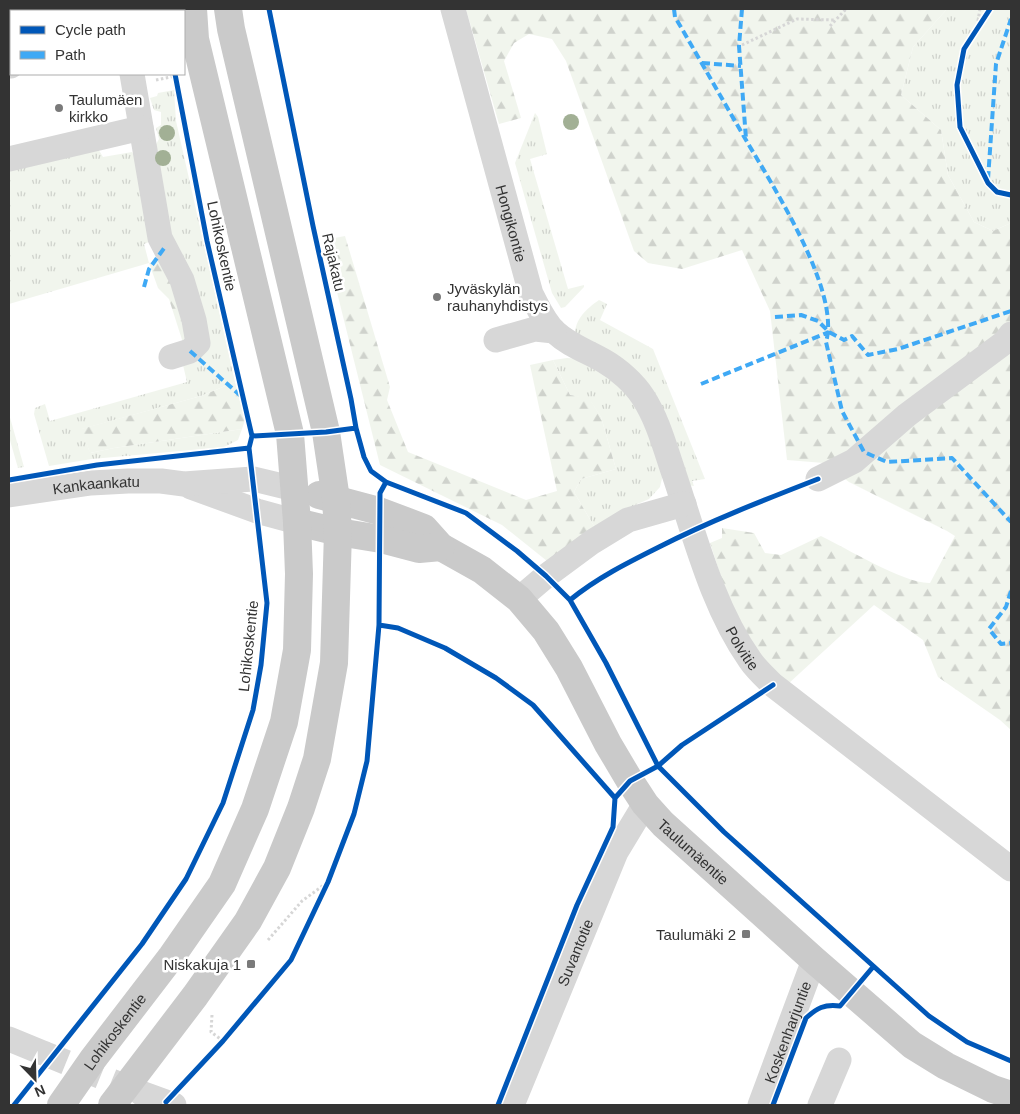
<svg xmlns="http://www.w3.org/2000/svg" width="1020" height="1114" font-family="Helvetica,sans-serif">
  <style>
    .grass { fill: url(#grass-tufts) }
    .forest { fill: url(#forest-firs) }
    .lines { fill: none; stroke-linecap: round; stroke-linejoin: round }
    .minor-tunnel { stroke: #d6d6d6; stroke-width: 25; stroke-dasharray: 25 12; stroke-linecap: butt }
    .path { stroke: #d6d6d6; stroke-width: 3; stroke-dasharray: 2.5 2.5; stroke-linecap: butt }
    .minor { stroke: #d7d7d7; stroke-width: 25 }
    .major { stroke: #cacaca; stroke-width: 28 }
    .quiet { stroke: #3fa9f5; stroke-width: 4; stroke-dasharray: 8 4; stroke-linecap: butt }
    .cycleway-casing { stroke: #fff; stroke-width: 8 }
    .cycleway { stroke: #0057b8; stroke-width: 5 }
    .tree { fill: #a2b095 }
    .poi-dot { fill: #7a7a7a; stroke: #fff; stroke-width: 2 }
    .labels { text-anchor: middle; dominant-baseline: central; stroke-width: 5; stroke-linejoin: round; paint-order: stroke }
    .poi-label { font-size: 15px; fill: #333; stroke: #fff; text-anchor: start }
    .street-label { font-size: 15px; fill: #333; stroke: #fff }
  </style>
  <defs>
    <pattern id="grass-tufts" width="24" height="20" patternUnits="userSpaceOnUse" patternTransform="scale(1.25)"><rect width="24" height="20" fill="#f1f5ed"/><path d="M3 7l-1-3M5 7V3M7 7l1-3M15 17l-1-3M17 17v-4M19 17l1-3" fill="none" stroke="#cfd2cc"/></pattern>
    <pattern id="forest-firs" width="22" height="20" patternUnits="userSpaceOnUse" patternTransform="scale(1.25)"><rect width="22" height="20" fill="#f1f5ed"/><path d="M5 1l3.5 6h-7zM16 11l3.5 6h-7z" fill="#cfd2cc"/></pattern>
  </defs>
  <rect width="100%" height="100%" fill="#fff"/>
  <path class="grass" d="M9 9H127V11H11V59L9 60Z
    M947 9H1011V223L993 231 974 222 948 175 941 130 901 95 913 47Z
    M174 90 176 121 235 382 201 396 82 429 90 453 114 448 242 429 238 440 224 447 92 459 49 466 34 414 35 408 45 404 50 421 187 382 183 365 206 350 167 235 149 157 159 139 156 128 161 125V112L154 110 150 98 157 96 158 93Z
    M535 113 538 117 547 154 530 159 568 289 584 285V287L565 307 561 308 552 293 515 163Z
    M97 147 103 157 132 152 137 160 154 240 144 244 149 263 9 304V169Z
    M599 300 607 304 600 320 653 349 705 479 692 481 694 486 686 485 673 443 575 337C574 320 586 309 599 300Z
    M567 358 584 359 631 396 664 470 660 487 649 499 617 513 595 528 574 492 581 479 616 469 601 417 589 399 570 395 553 360Z
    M9 414 24 467 18 468 9 437Z"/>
  <path class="forest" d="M466 9H947L913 47 901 95 941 130 948 175 974 222 993 231 1011 223V730L1000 720 938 677 923 640 874 605 788 684 758 656 736 623 710 543 722 538V528L754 533 765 553 781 555 821 536C846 548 905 584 930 583L955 536 947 531 849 482 824 463 787 460 770 311 742 250 682 269 648 263 634 251 566 61 552 39 529 34 514 43 504 61 521 118 499 124Z
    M345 236 390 387 387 400 408 452 526 500 557 491 530 365 553 360 570 395 589 398 601 417 616 469 581 479 574 492 595 528 547 561 502 525 380 465 324 240Z
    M161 258 191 331 184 346 169 299 158 288 149 263Z
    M235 382 245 420 242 429 114 448 90 453 81 429 201 396Z"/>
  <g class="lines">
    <path class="minor-tunnel" d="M43 1053 141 1093"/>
    <path class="path" d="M830 26 846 9
      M977 26 980 9
      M742 45 797 19 834 20
      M156 80 175 76
      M268 940 302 901 328 882
      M212 1015 211 1032 223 1041"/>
    <g class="minor">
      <path id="s1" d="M453 9 531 294C538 307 544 322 555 332 570 346 587 351 604 361 618 369 634 383 643 397 658 420 665 448 674 474 695 536 712 606 750 660 756 669 765 677 773 685L1011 869"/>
      <path d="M134 11 135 9"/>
      <path d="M9 66H11"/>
      <path d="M132 74 160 238 182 280 194 320 198 343 190 351 171 357"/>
      <path d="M9 159 141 128"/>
      <path d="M496 340 535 329 554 331"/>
      <path d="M818 479 854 461 907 415 1005 342 1011 334"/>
      <path d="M191 487 257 511 297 522"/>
      <path id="s2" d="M9 495 91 483 128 481H161L184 484 253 479 295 489"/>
      <path d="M519 599 546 576 592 542 628 520 684 504"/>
      <path d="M9 1039 43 1053"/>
      <path d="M141 1093 174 1105"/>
      <path id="s3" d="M512 1105 616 852 645 804"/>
      <path id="s4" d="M760 1105 814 960"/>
      <path d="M820 1105 839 1060"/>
    </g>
    <g class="major">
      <path id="s5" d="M319 495 379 511 424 528 441 547 482 570 519 599 546 631 569 668 608 744 630 781 645 804 663 824 814 960 912 1045 946 1066 993 1089 1011 1095"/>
      <path d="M297 522 338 532 381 539 419 549 441 547"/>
      <path id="s6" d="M61 1105 93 1059 172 956 222 884 255 809 284 722 297 650 299 574 297 522 290 434 195 39 193 9"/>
      <path d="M112 1105 195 996 248 921 277 868 301 808 317 759 334 663 338 532 336 499 326 432 231 29 228 9"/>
    </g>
    <path class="quiet" d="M674 9 675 17C699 58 722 99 746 140 772 185 841 291 826 342L842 411 864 452 887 462 952 458 1011 522
      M742 9 739 46 746 139
      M702 63 741 66
      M988 179 996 64 1011 19
      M144 287 149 269 165 247
      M775 317 801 315 818 321 829 332 844 340 852 336 868 355 898 349 1011 311
      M190 351 242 397
      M701 384 829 332
      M1011 591 1006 607 989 629 1001 644 1011 643"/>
    <g class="cycleway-casing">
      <path id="cycleway" d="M269 9 313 226 351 399 356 428 364 457 371 471 386 482 466 513 517 551 546 576 570 600 606 663 658 766 724 832 929 1016 967 1042 1011 1061
        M990 9 964 49 957 85 960 127 988 183 997 192 1011 195
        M252 436 326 432 356 428
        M9 480 97 465 249 448
        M570 600C597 578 627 563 659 547 710 521 764 500 818 479
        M379 625 398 628 445 648 496 678 533 705 615 798 613 827 577 905 498 1105
        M615 798 630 781 658 766 682 745 773 685
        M166 1102 223 1041 291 960 328 882 354 814 367 761 379 625 380 493 386 482
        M14 1105 142 944 186 879 223 803 253 710 261 665 267 603 249 448 252 436 207 241 175 74
        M773 1105 806 1018C817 1008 824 1004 840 1006L873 967"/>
    </g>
    <use href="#cycleway" class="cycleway"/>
  </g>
  <g class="tree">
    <circle cx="571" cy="122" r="8"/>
    <circle cx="167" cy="133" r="8"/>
    <circle cx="163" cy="158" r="8"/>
  </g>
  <g class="poi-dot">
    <circle cx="59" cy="108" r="5"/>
    <circle cx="437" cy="297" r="5"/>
    <rect x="741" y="929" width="10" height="10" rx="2.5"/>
    <rect x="246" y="959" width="10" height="10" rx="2.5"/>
  </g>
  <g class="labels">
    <g class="poi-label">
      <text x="69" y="99">Taulumäen<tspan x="69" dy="17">kirkko</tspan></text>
      <text x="447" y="288">Jyväskylän<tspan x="447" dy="17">rauhanyhdistys</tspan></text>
      <text x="736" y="934" text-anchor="end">Taulumäki 2</text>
      <text x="241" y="964" text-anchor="end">Niskakuja 1</text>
    </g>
    <g class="street-label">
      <text stroke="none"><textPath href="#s1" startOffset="222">Hongikontie</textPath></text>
      <text transform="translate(222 246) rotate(78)">Lohikoskentie</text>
      <text transform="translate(334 262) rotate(77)">Rajakatu</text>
      <text stroke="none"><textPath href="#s2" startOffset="88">Kankaankatu</textPath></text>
      <text transform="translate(248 646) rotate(-84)">Lohikoskentie</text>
      <text stroke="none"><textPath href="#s1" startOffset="722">Polvitie</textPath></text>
      <text stroke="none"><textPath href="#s5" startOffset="539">Taulumäentie</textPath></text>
      <text stroke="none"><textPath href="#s3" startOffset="165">Suvantotie</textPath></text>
      <text stroke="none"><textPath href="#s6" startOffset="91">Lohikoskentie</textPath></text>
      <text stroke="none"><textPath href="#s4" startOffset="78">Koskenharjuntie</textPath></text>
    </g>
  </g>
  <rect width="1020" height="1114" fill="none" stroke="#333333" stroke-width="20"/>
  <rect x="10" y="10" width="175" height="65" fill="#ffffff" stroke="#adadad"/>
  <rect x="20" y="26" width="25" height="8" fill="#0057b8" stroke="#adadad"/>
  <text x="55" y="35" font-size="15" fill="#333333">Cycle path</text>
  <rect x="20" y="51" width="25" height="8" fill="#3fa9f5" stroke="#adadad"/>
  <text x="55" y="60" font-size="15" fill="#333333">Path</text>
  <g transform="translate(35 1079) rotate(157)" stroke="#ffffff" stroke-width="4" paint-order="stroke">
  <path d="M0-4L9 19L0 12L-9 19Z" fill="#333333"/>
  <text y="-8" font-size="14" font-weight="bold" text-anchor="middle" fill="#333333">N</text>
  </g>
</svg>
